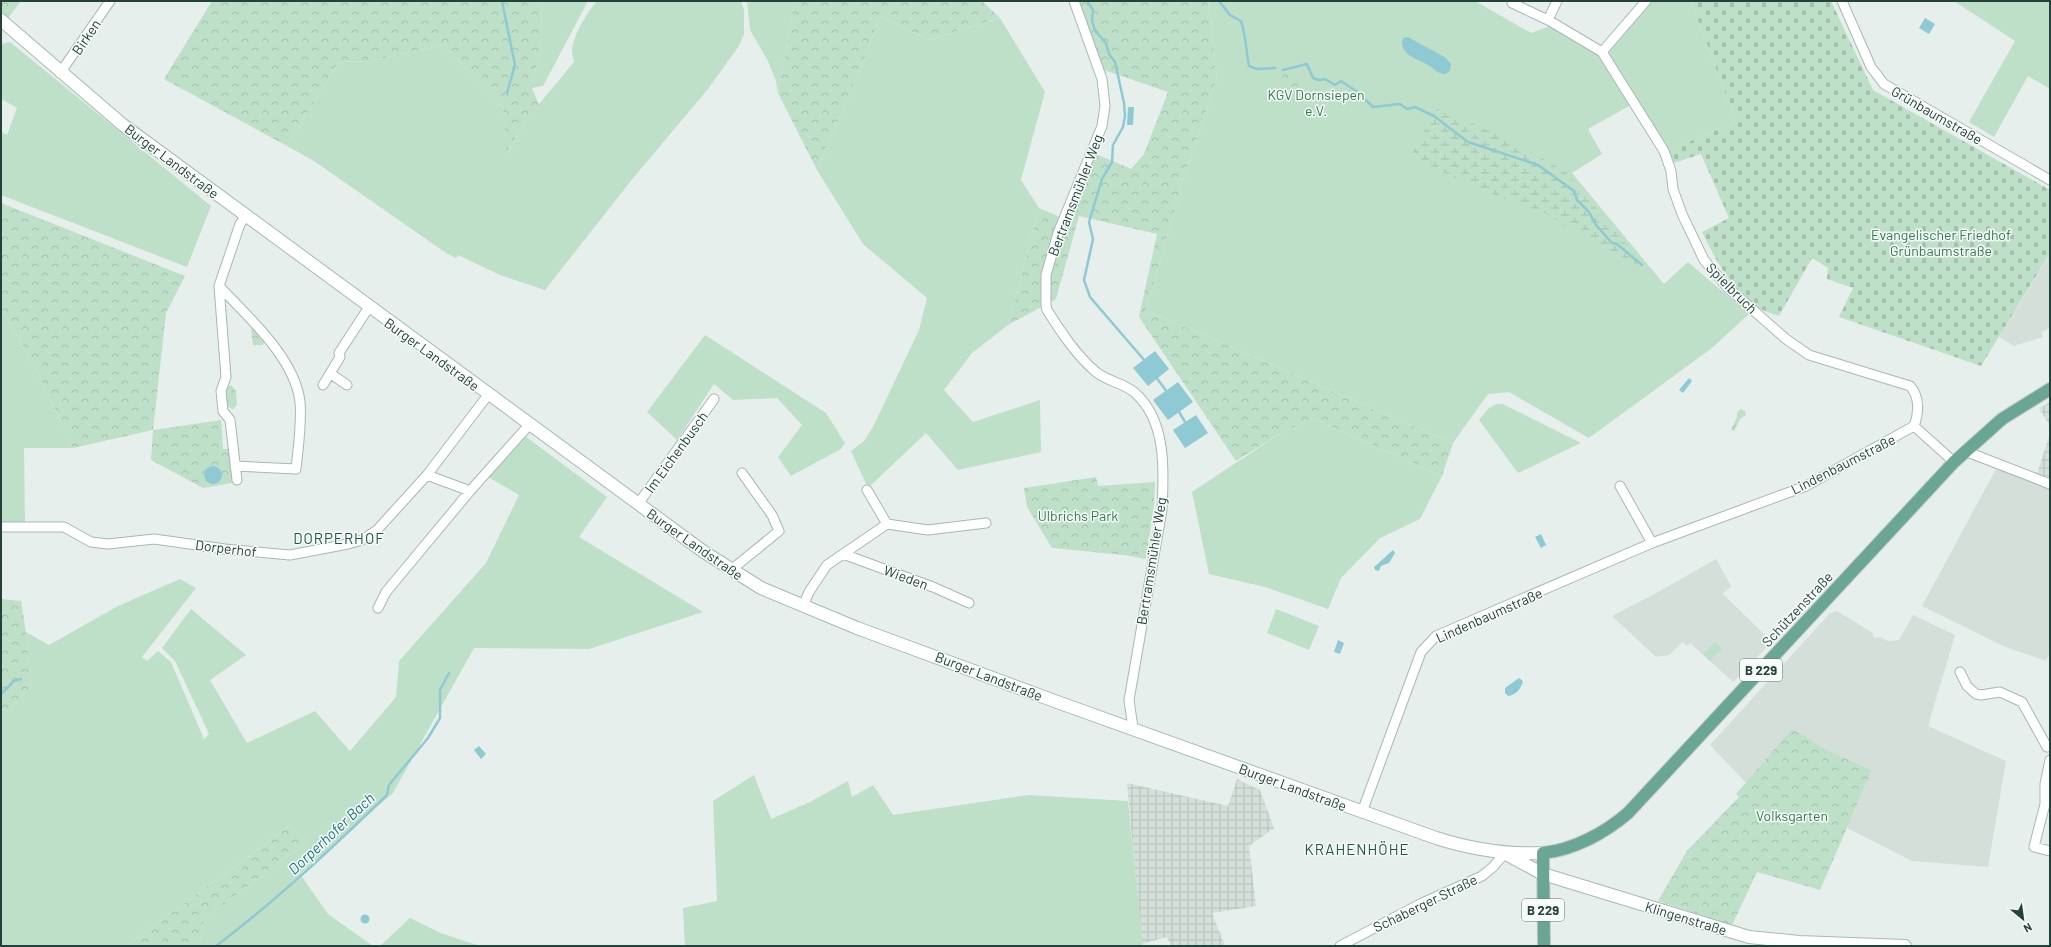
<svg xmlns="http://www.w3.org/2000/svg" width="2051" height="947" font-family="Barlow,sans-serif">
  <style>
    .built { fill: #d4dfda }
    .industrial { fill: url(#industrial-grid) }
    .green { fill: #bfe0c8 }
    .forest { fill: url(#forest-crowns) }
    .wetland { fill: url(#wetland-marsh) }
    .cemetery { fill: url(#cemetery-stones) }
    .water { fill: #8ec9d4 }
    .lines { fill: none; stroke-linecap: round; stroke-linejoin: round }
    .stream { stroke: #8ec9d4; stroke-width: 2.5 }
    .street-casing { stroke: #a8b8b2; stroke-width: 11 }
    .secondary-casing { stroke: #a4bbb3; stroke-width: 14 }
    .primary-casing { stroke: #c2cac8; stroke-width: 14 }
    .street { stroke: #fff; stroke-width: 9 }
    .secondary { stroke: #fff; stroke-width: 12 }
    .primary { stroke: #6aa596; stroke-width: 12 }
    .labels { text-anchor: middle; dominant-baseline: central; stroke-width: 3; stroke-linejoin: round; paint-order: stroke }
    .shield { fill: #f7fbf9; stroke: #637a73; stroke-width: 1 }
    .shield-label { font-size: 13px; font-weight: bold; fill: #24423a }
    .street-label { font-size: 14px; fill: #24423a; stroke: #f7fbf9 }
    .park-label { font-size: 14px; fill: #2d7a4b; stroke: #f7fbf9 }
    .neighbourhood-label { font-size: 15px; letter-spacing: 1px; fill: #1f5548; stroke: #f7fbf9 }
    .water-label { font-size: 15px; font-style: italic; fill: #1c6f80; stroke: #f7fbf9 }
  </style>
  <defs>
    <pattern id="industrial-grid" width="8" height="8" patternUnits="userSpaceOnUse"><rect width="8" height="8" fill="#d4dfda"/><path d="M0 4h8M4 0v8" fill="none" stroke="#b6c1bc"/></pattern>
    <pattern id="forest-crowns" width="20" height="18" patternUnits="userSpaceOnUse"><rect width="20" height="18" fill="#bfe0c8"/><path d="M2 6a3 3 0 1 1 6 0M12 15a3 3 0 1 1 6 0" fill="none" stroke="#a4c1ad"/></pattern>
    <pattern id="wetland-marsh" width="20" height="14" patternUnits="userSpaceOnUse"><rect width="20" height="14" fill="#bfe0c8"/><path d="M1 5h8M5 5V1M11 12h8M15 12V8" fill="none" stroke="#a4c1ad"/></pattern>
    <pattern id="cemetery-stones" width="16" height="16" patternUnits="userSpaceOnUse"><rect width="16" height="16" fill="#bfe0c8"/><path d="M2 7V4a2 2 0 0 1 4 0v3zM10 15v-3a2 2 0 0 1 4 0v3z" fill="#a4c1ad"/></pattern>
  </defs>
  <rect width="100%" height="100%" fill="#e6efeb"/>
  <path class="built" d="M2050 254V327L2041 333 2043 337 2014 346 1999 337Z
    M1996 469 2050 487V652L2046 661 2003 646 1922 606Z
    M1716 559 1731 586 1723 594 1772 642 1733 682 1690 643 1687 646 1683 642 1669 655 1656 657 1612 616 1658 592Z
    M1837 611 1873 633 1874 638 1880 637 1888 641 1899 640 1913 615 1955 635 1928 726 2006 761 1988 867 1912 861 1847 828 1872 770 1829 751 1792 730 1746 783 1710 745 1830 613Z"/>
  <path class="industrial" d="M2050 402V426L2039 408Z
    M2050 433V477L2037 474Z
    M1237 779 1260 790 1274 828 1249 846 1256 906 1212 913 1225 946H1171L1167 937 1142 944 1127 783 1228 806Z"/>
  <path class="green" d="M541 1H588L543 86 532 88 542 39Z
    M597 1H741L744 10V34L739 46 708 89 634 177 545 290 500 275 458 255 456 258 446 253 314 161 287 146 339 62 370 61 444 45 503 107 508 153 525 121 574 62C573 59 572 53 572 50 574 33 587 13 597 1Z
    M747 1H795L778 93 776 81 768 61 750 30Z
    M1208 1H1475L1531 33 1550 26 1601 55 1609 51 1652 1H1691L1736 122 1669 150 1636 102 1588 129 1602 154 1572 173 1664 284 1688 262 1749 314 1712 348 1589 438 1509 392 1488 394 1453 443C1350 400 1249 353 1146 311L1184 177 1217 78Z
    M1954 1H2050V89L2028 76 1994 137 1969 122 2015 41Z
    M880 16 929 40 1000 18 1045 92 1021 180 1039 208 1008 325 972 353 944 390 973 422 1040 400 1041 452 958 470 926 433 868 488 851 451 864 441 873 427 919 330 927 298 863 244 817 170 864 60Z
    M10 42 211 206 187 267 1 195V132L7 135 17 108 1 99V44Z
    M1 308 38 373 73 448H24L25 522 1 523Z
    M705 335 826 413 845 443 841 449 791 476 778 457 802 425 777 398 733 400 714 384 677 440 647 412Z
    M1497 404H1503L1581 443 1518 473 1479 420 1489 408Z
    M1312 418 1442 476 1420 519 1380 538 1341 578 1328 609 1265 587 1209 574 1192 492 1278 435Z
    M525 436 607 497 579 537 703 612 589 649 474 648 393 793 300 874 328 914 373 946H199L204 919 307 842 290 826 126 946H1V718L31 687 26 632 49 645 118 606 180 579 196 588 142 657 147 661 158 651 171 662 204 739 209 734 175 661 162 648 191 609 246 655 210 680 247 743 315 711 350 751 396 697 399 661 486 563 519 495 488 477Z
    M1276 609 1319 626 1309 650 1267 633Z
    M1715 642 1722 649 1710 661 1703 654Z
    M754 775 771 819 810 802 848 781 852 797 873 785 893 815 1029 795 1128 801 1143 946H685L683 908 717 901 713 801Z
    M410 918 441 933 480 946H380Z"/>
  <path class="forest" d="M1 1H21L8 18 1 11Z
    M212 1H541L542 39 532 88 539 105 525 121 507 154 503 107 444 45 370 61 339 62 287 146 164 79Z
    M795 1H982L1000 18 929 40 880 16 864 60 817 170 778 93Z
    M1077 1H1208L1217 78 1184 177 1146 311C1249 353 1350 400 1453 443L1442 476 1312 418 1278 435 1236 461 1139 317 1157 234 1079 216 1056 299 1008 325 1039 208 1065 219 1094 153 1131 169 1144 154 1168 92 1101 69Z
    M1281 72 1304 80 1288 101 1280 98Z
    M1 203 185 276 166 313 153 430 221 420 223 449H229L232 483 203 488 151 460 153 430 73 448 38 373 1 308Z
    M251 327 265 342 262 345H253Z
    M231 385 236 391 237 405 233 409 226 406 224 390Z
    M1741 409 1745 411 1746 415 1740 419 1734 431 1731 430 1737 417V412Z
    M1096 477 1098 486 1155 482 1154 505 1146 559 1124 555 1052 548 1027 507 1024 488Z
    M1 599 21 601 26 632 31 687 1 718Z
    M1792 729 1829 751 1872 770 1820 890 1757 872 1732 925 1658 901 1687 851 1739 797 1736 794Z
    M290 826 307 842 204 919 199 946H126Z"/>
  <path class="wetland" d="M1438 107 1521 146 1566 172 1640 261 1636 264 1589 241 1543 212 1478 189 1410 156Z"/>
  <path class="cemetery" d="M1691 1H1831L1873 90 2050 190V253L1981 366 1839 317 1853 288 1827 279 1828 268 1812 258 1779 316C1771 313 1762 311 1756 306 1731 289 1715 259 1702 232L1729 218 1701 154 1674 163 1669 150 1736 122Z"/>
  <path class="water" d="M1925 18 1935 24 1929 34 1919 28Z
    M1408 37 1446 58 1451 64 1450 71 1445 74C1436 73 1435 69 1428 65 1418 59 1398 55 1403 38Z
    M1128 107H1134L1133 125H1127Z
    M1155 351 1169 369 1148 386 1133 368Z
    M1689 378 1692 381 1683 393 1679 390Z
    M1178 382 1193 402 1168 420 1153 400Z
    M1196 415 1208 433 1185 448 1173 430Z
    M204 475a9 9 0 1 1 18 0a9 9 0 1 1-18 0Z
    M1541 534 1546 545 1541 548 1535 537Z
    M1393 550 1395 553 1389 563 1381 566 1379 571 1375 570 1374 567Z
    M1338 640 1344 643 1340 654 1334 652Z
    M1519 678 1523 681C1521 689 1516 695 1508 696L1505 693V688Z
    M479 746 486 754 481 759 474 750Z
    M360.5 919a4.5 4.5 0 1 1 9 0a4.5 4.5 0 1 1-9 0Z"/>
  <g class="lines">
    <path class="stream" d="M502 1 515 65 507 93
      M1087 1 1093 10 1092 20 1095 31 1106 43 1109 54 1115 62 1124 103 1125 116 1123 127 1113 145 1112 162 1102 179 1089 222 1093 239 1084 280 1090 297 1145 361
      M1219 1 1230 15 1241 21C1246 36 1246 50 1249 66L1257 69 1275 68
      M1283 70 1307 64 1313 78 1319 80 1325 79 1335 85 1341 81 1356 91 1373 107 1400 104 1407 109 1415 107 1434 116 1468 142 1538 165 1574 191 1577 200 1589 212 1596 225 1612 243 1617 244 1642 265
      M1156 377 1167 392
      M1178 410 1185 422
      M1 694 14 681 21 679
      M216 946C277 900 332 848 387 795L389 785 428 738 440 718V690L449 673"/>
    <g class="street-casing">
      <path id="street" d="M1074 1 1102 79 1105 106 1102 126 1058 233 1046 275V305L1047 310C1061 332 1076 355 1096 372 1107 381 1123 383 1134 392 1167 420 1164 471 1162 510L1129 700 1133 728
        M1842 1 1871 67 1884 84 2050 180
        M1512 3 1550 21 1602 52 1664 151 1671 171 1673 189 1682 214 1704 260 1728 288 1786 339 1809 355 1910 386C1920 397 1919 413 1914 426
        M1548 20 1557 1
        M1602 52 1646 1
        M60 73 110 1
        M219 286C248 317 295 358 300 402 302 424 298 448 296 469L235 466
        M331 374 347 385
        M323 385 340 357 339 353 369 307
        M1965 451 2050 484
        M427 475 470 491
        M237 480 230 420 223 411 221 391 226 377 219 286 240 224 245 217
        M1620 486 1652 543
        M867 490 887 524
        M638 504 714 399
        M1 527H64L91 542 108 544 154 539 225 549 290 555 348 544 362 540 377 530 427 475 488 395
        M843 554 933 587 969 603
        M731 570 779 531 772 515 742 473
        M803 606 809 592 827 565 887 524 928 530 986 523
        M378 608 386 592 470 491 529 425
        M1960 672 1967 686 1976 694 1981 695 2000 692 2022 702 2047 747
        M2050 760 2045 784V804L2034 847 2050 851
        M1362 812 1421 652 1436 636 1652 543 1806 486 1914 426 1954 462
        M1340 946 1422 903 1482 876 1493 867 1505 853"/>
    </g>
    <g class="secondary-casing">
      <path id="secondary" d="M1 20 123 125 704 552 761 588 857 628 1060 703 1436 838C1471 849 1506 855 1543 853
        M1506 854 1543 874 1749 937 1799 942 1905 946"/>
    </g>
    <g class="primary-casing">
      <path id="primary" d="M1544 946 1543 853C1573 850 1605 833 1628 813L1954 462 2002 419 2050 389"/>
    </g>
    <use href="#street" class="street"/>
    <use href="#secondary" class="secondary"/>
    <use href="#primary" class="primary"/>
  </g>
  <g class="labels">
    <g class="shield">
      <rect x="1740" y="659" width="42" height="22" rx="3"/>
      <rect x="1522" y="899" width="42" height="22" rx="3"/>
    </g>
    <g class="shield-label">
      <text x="1761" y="670">B 229</text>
      <text x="1543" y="910">B 229</text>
    </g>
    <g class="street-label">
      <text transform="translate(86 37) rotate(-56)">Birken</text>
      <text transform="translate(1937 115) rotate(30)">Grünbaumstraße</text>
      <text transform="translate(172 161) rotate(37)">Burger Landstraße</text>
      <text transform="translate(1075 195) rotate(-69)">Bertramsmühler Weg</text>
      <text transform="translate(1732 288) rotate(45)">Spielbruch</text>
      <text transform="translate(432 354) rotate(36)">Burger Landstraße</text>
      <text transform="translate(676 452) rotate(-54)">Im Eichenbusch</text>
      <text transform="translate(1843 464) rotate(-27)">Lindenbaumstraße</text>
      <text transform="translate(695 544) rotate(35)">Burger Landstraße</text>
      <text transform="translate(226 548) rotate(7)">Dorperhof</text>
      <text transform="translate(1151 561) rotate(-81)">Bertramsmühler Weg</text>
      <text transform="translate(906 577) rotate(20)">Wieden</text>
      <text transform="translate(1797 609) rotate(-47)">Schützenstraße</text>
      <text transform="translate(1489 615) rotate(-24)">Lindenbaumstraße</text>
      <text transform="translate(989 676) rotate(21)">Burger Landstraße</text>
      <text transform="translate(1293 787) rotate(20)">Burger Landstraße</text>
      <text transform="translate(1425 903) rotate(-26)">Schaberger Straße</text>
      <text transform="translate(1686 918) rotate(17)">Klingenstraße</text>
    </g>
    <g class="park-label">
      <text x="1316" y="94">KGV Dornsiepen<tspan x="1316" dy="16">e.V.</tspan></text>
      <text x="1941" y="234">Evangelischer Friedhof<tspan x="1941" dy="16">Grünbaumstraße</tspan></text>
      <text x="1078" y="515">Ulbrichs Park</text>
      <text x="1792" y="815">Volksgarten</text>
    </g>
    <g class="neighbourhood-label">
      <text x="339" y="538">DORPERHOF</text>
      <text x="1357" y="849">KRAHENHÖHE</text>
    </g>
    <g class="water-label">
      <text transform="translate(331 833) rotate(-43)">Dorperhofer Bach</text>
    </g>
  </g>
  <rect width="2051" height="947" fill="none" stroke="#24423a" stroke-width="4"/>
  <g transform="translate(2023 919) rotate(151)" stroke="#f7fbf9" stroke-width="3" paint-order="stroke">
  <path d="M0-3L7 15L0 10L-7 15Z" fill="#24423a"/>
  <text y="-6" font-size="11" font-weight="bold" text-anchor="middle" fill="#24423a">N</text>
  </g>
</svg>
